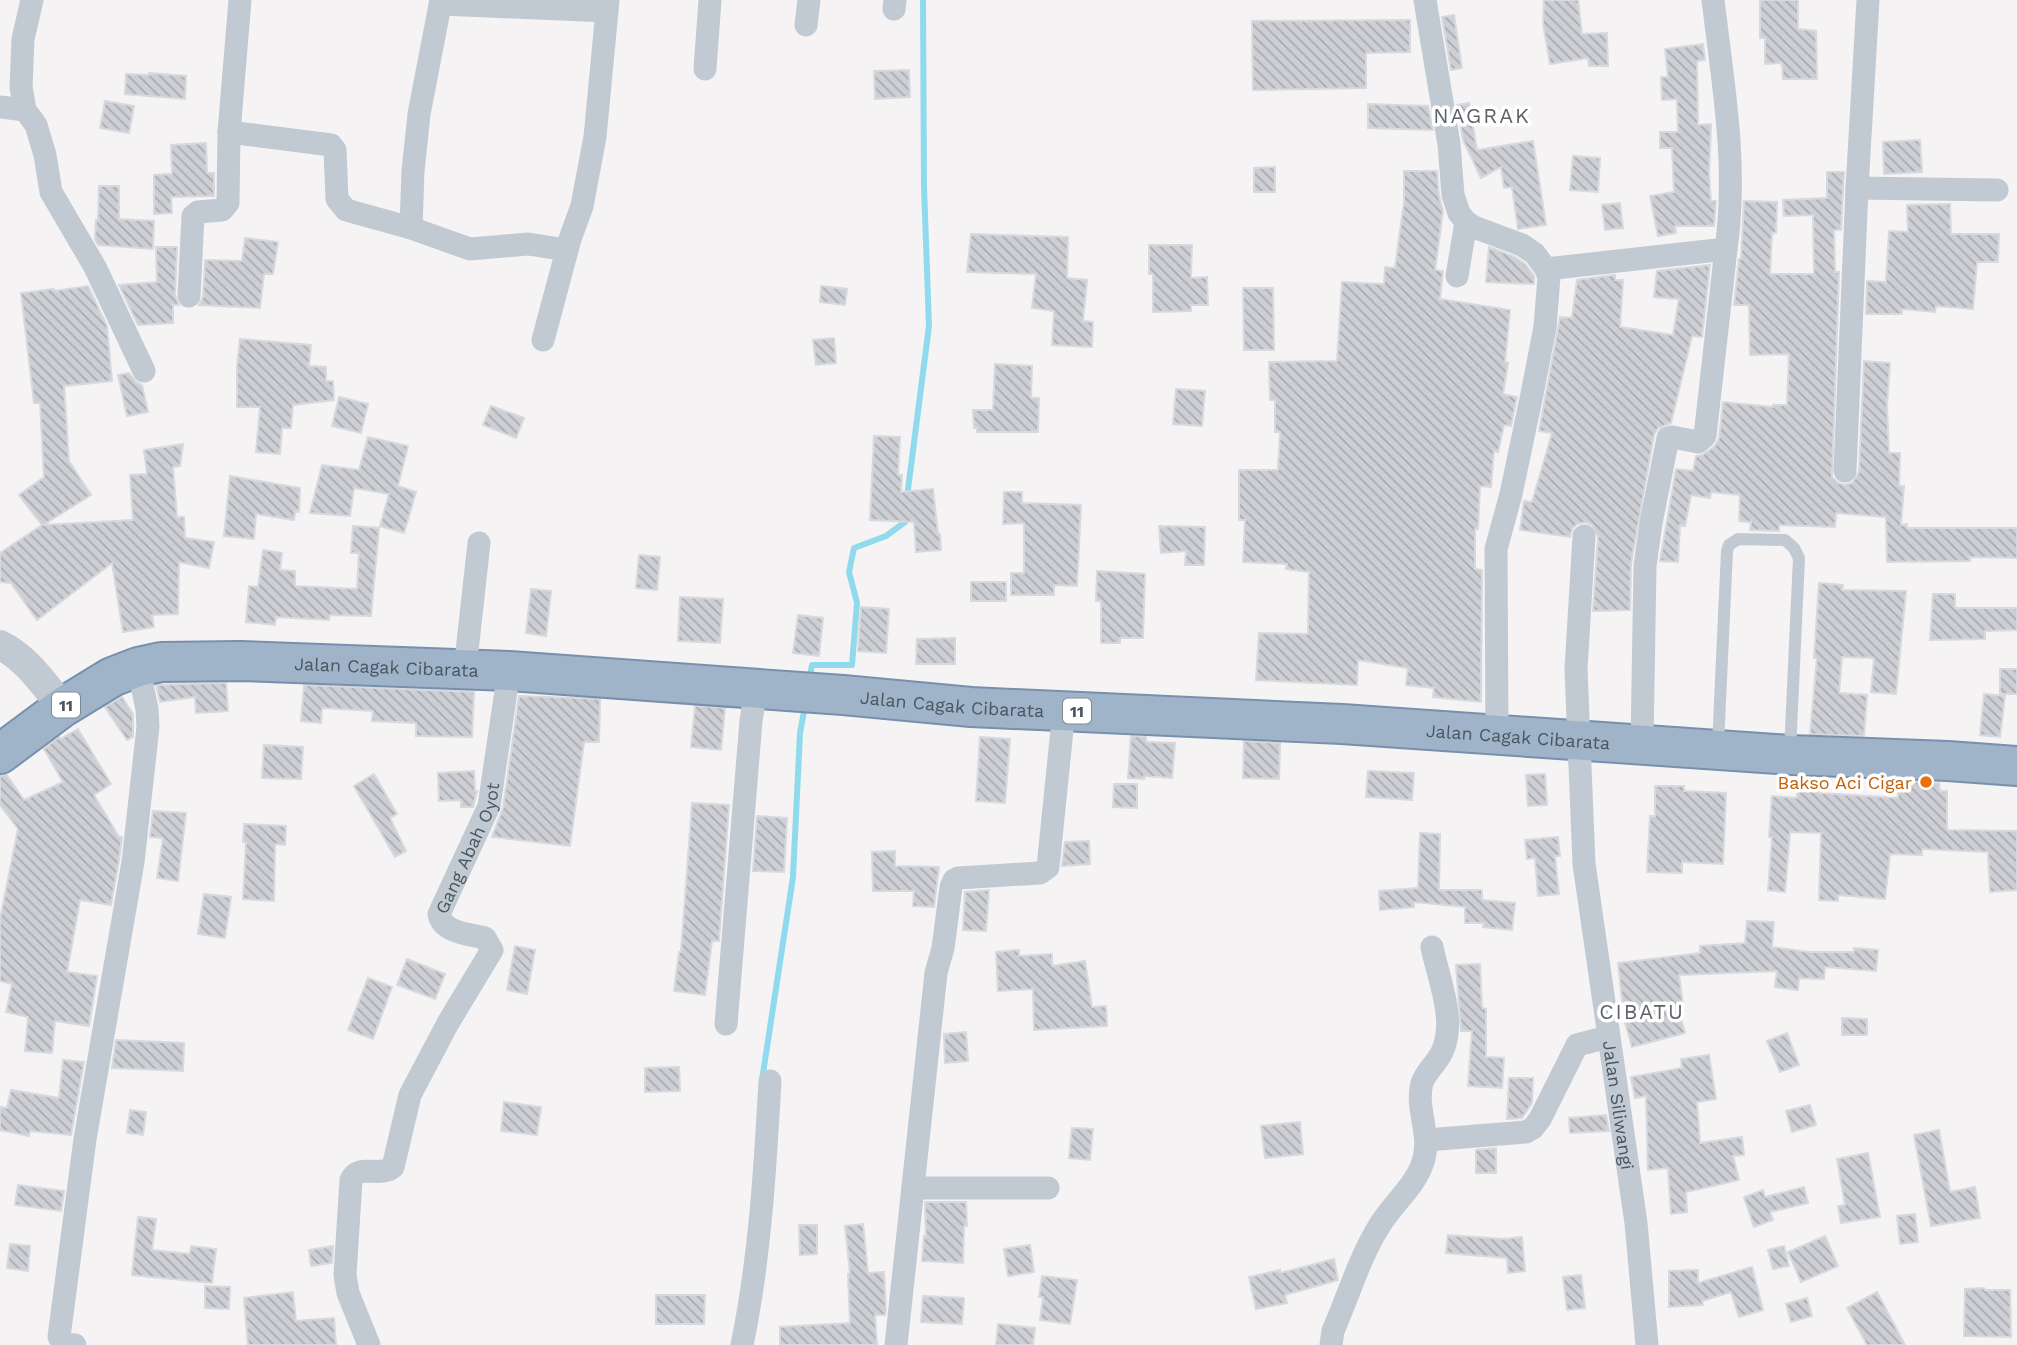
<svg xmlns="http://www.w3.org/2000/svg" width="2017" height="1345" font-family="'Work Sans',sans-serif">
  <style>
    .lines { fill: none; stroke-linecap: round; stroke-linejoin: round }
    .stream { stroke: #90daee; stroke-width: 6 }
    .building { fill: url(#building-back-hatch); stroke: #d7d9de; stroke-width: 2 }
    .trunk-casing { stroke: #7690ad; stroke-width: 42 }
    .service { stroke: #c1cad2; stroke-width: 12 }
    .minor { stroke: #c1cad2; stroke-width: 23 }
    .tertiary { stroke: #c1cad2; stroke-width: 30 }
    .trunk { stroke: #9fb4c9; stroke-width: 38 }
    .food-dot { fill: #e8710a; stroke: #fff; stroke-width: 2.5 }
    .labels { text-anchor: middle; dominant-baseline: central; stroke-width: 7; stroke-linejoin: round; paint-order: stroke }
    .shield { fill: #fff; stroke: #808990; stroke-width: 2 }
    .shield-label { font-size: 16px; font-weight: bold; fill: #4a5661 }
    .street-label { font-size: 18px; fill: #4a5661; stroke: #fff }
    .food-label { font-size: 18px; fill: #c56008; stroke: #fff; text-anchor: end }
    .quarter-label { font-size: 21px; letter-spacing: 2px; fill: #5f6368; stroke: #fff }
  </style>
  <defs>
    <pattern id="building-back-hatch" width="6" height="6" patternUnits="userSpaceOnUse" patternTransform="scale(1.75)"><rect width="6" height="6" fill="#cdcfd5"/><path d="M-1 5l2 2M0 0l6 6M5-1l2 2" fill="none" stroke="#a8abb0"/></pattern>
  </defs>
  <rect width="100%" height="100%" fill="#f5f3f3"/>
  <g class="lines">
    <path class="stream" d="M907 497 929 326 924 187 923 0
      M809 681 812 665H852L857 603 849 572 854 548 886 536 905 522 906 515
      M762 1080 793 877 800 733 805 706"/>
  </g>
  <path class="building" d="M1544 0H1578L1582 34 1607 33 1608 66H1589L1588 58 1550 64 1543 24Z
    M1760 0H1798V29L1816 31 1817 79H1783L1782 63 1765 64V38H1760Z
    M1454 15 1462 68 1451 70 1442 17Z
    M1410 20V52L1366 53V88L1253 90 1252 21Z
    M1703 44 1705 60 1697 61 1698 125 1711 124 1709 174 1711 201H1716L1714 226H1675L1676 233 1658 236 1650 196 1674 192 1672 148H1660V132H1678L1677 99 1662 100 1661 77H1668L1665 49Z
    M909 70 910 97 875 99 874 71Z
    M149 73 186 76 185 99 125 94 126 74 149 75Z
    M105 101 134 106 129 133 100 128Z
    M1469 103 1477 150 1533 141 1546 225 1518 229 1512 187 1504 188 1501 167 1481 178 1463 140 1457 105Z
    M1368 104 1428 106 1433 130 1368 128Z
    M1920 140 1922 172 1884 174 1883 142Z
    M206 143 207 173H214V196L171 197 172 213 154 214V175L172 174 171 145Z
    M1573 156 1600 158 1598 192 1570 190Z
    M1275 167V192H1254V168Z
    M1404 171H1437L1439 196 1443 211 1435 270 1443 271 1440 299 1510 310 1505 362 1508 363 1503 394 1517 397 1511 426 1504 425 1498 452 1494 451 1491 487 1480 486 1478 529H1475V569L1482 570 1481 702 1433 697 1434 688 1406 685 1408 668 1358 660 1357 685 1256 680 1259 633 1308 634 1309 572 1286 569 1287 564 1243 562 1245 520H1239V470H1278L1280 432H1275V400H1270L1269 362 1337 361 1342 282 1384 284 1385 267 1395 268 1404 202Z
    M1827 172H1844L1841 230H1834L1835 272H1839L1832 477 1838 483 1845 485 1852 483 1859 472 1864 361 1890 363 1887 406 1889 453H1900L1899 486H1904L1901 525 1907 524V528H2017V558L1970 557V561L1887 562 1886 517 1836 513 1835 527 1779 525V531L1750 530 1751 522 1739 521 1740 495 1711 492 1710 498 1691 495 1685 526 1680 525 1678 562 1660 561 1676 469 1693 471 1696 456 1702 455 1715 446 1719 438 1723 402 1773 407V405H1787L1789 354 1750 355 1749 305H1734L1739 259H1741L1744 201 1777 202 1776 233H1772L1770 274H1814L1813 215 1784 216 1783 200 1827 198Z
    M99 186H119V219L154 221 153 249 98 245 95 239 96 220H98Z
    M1620 203 1623 228 1605 230 1602 205Z
    M1950 204 1951 234H1999L1998 262H1977L1973 309 1936 306 1935 312 1902 309V314H1866L1867 281 1886 282 1889 231 1908 232 1907 205Z
    M971 234 1068 237 1067 278 1087 280 1083 321 1093 322 1092 347 1052 345 1054 311 1032 308 1036 274 967 272Z
    M245 238 278 242 273 274H264L260 308 199 305 203 297 205 260 242 261Z
    M1149 245H1192L1191 278 1207 277 1208 305H1191V311L1153 312V274H1149Z
    M156 247H177L175 295 179 305H173V323L138 325 119 285 157 282Z
    M1489 247 1515 257 1525 264 1534 276V284L1486 282Z
    M1710 265 1702 337 1692 336 1671 423 1658 428 1654 435 1631 564 1630 610 1593 611 1598 537 1592 525 1586 522 1577 524 1572 529 1570 537 1520 530 1524 501 1532 502 1552 433 1539 431 1560 317 1572 318 1577 280 1615 275V280H1623L1620 327 1673 335 1679 299 1654 297 1657 271Z
    M88 286 107 326 112 381 64 386 69 461 91 495 43 525 133 520 130 475 147 474 144 450 183 444 180 466 173 467 177 517H184L185 538 214 542 209 568 179 562 178 614 152 615 154 627 123 632 112 563 37 620 11 583 0 582V553L42 525 19 495 44 477 40 403H34L21 293 54 289V291Z
    M821 286 847 289 845 305 820 302Z
    M1243 288H1273L1274 350H1244Z
    M834 338 836 363 816 365 813 340Z
    M240 339 311 345 309 366 326 367V381H333L334 400 293 405 291 428H282L280 454 256 452 260 407H237V367Z
    M995 364 1032 366 1031 398H1039L1038 432H977V428H974L973 410H993Z
    M129 373 136 382 142 385 148 412 127 416 118 375Z
    M1176 389 1205 391 1202 426 1173 424Z
    M339 397 368 404 361 433 332 426Z
    M491 406 524 418 516 438 483 425Z
    M874 436 900 437 898 475H902L901 492 933 489 938 534H940L941 550 916 552 914 522 870 520Z
    M368 437 408 446 398 486 416 492 404 533 380 526 389 494 354 488 350 516 310 513 322 465 359 470Z
    M230 476 300 488 299 512 295 511 294 520 256 514 254 539 224 536Z
    M1004 492H1022V503L1081 505 1077 586 1054 585V595H1011V573H1024V523L1003 524Z
    M353 526 379 528 371 616 330 615 329 620 276 617 275 625 246 622 249 586 258 587 263 550 282 553 280 570 295 571V586L357 589 359 553H351Z
    M1159 526 1205 527 1204 565H1185L1186 551 1161 553Z
    M639 555 660 557 657 590 636 588Z
    M1097 571 1145 574 1143 638H1120V643H1101V601H1096Z
    M971 582H1006V601H971Z
    M1819 583 1843 585 1842 590 1906 591 1896 694 1871 692 1874 658 1842 657 1839 693 1867 695 1864 736 1810 734 1817 658H1814Z
    M531 589 551 591 546 636 526 633Z
    M1933 594H1955V608H2017V630L1985 631V639L1930 640Z
    M680 597 723 599 720 643 678 641Z
    M861 607 889 609 886 653 858 651Z
    M798 615 823 618 819 656 793 653Z
    M955 638V664H916L917 639Z
    M2000 669H2017V694H2000Z
    M226 683 228 711 196 713 195 697 160 702 156 685Z
    M304 685 474 692 472 737 416 736V723L372 721 373 711 322 708 321 723 301 721Z
    M1984 694 2005 696 2000 737 1980 735Z
    M519 696 600 699 599 742H584L570 846 492 837 503 808Z
    M122 697 133 714V737L127 740 105 707Z
    M695 706 725 708 721 750 691 747Z
    M78 729 111 784 94 795 119 837H122L119 860 111 905 80 900 67 972 97 976 89 1026 55 1021 52 1053 25 1051 28 1017 6 1012 12 984 0 981V919L18 829 0 805V775L6 774 24 800 63 782 44 749 59 737 60 739Z
    M1131 736 1146 737V742L1175 743 1172 778 1144 776V779L1128 778Z
    M980 737 1010 739 1005 803 976 801Z
    M1244 741 1280 743 1279 779 1243 778Z
    M264 745 303 747 301 779 262 778Z
    M474 771 475 791H477L473 807H461V800L439 801 438 773Z
    M1368 771 1414 773 1412 800 1366 797Z
    M374 774 397 814 390 818 406 851 395 857 354 786Z
    M1545 774 1547 805 1528 806 1526 775Z
    M1898 781 1939 783 1940 791H1947V830L2017 831V890L1990 892 1988 852 1922 849V855L1890 854 1885 899 1838 895V901L1819 900 1821 833 1790 832 1785 892 1768 890 1772 837H1769L1772 796 1797 798 1798 782 1820 783 1819 793 1898 798Z
    M1114 784H1137V808L1113 807Z
    M1655 786H1684V791L1726 793 1723 864 1682 862V873L1647 872 1650 816H1655Z
    M692 803 729 805 719 941H712L705 995 674 991 679 952H681Z
    M153 811 186 813 178 881 157 878 163 838 150 837Z
    M757 816 787 818 784 872 753 871Z
    M244 824 286 826 285 845 275 844 274 901 243 899 246 842H243Z
    M1420 833 1440 834 1439 890H1482V900L1515 903 1512 930 1483 927 1484 923H1465V907L1414 902V907L1380 910 1379 891 1418 888Z
    M1558 837 1560 856H1555L1559 894 1538 896 1535 858 1527 859 1525 840Z
    M1089 841 1090 864 1062 866 1065 842Z
    M895 851V866L939 867 934 907 913 906 914 891H873L872 852Z
    M989 890 986 931 963 930 965 892Z
    M204 894 231 897 225 938 198 934Z
    M1747 921 1774 922 1772 947 1808 952H1854V948L1878 950 1876 971 1825 967 1824 979 1799 978 1798 990 1775 987 1777 971 1679 975 1683 1005H1677L1685 1033 1632 1047 1624 1019 1618 963 1700 953V946L1745 943Z
    M515 946 535 950 527 994 507 990Z
    M1019 950V956L1052 954V966L1085 961 1092 1007 1106 1006 1107 1026 1034 1030 1033 989 998 991 996 952Z
    M407 959 445 974 435 999 397 985Z
    M1480 964 1482 1008 1486 1009V1057L1504 1058 1502 1088 1468 1086 1472 1031H1461L1456 965Z
    M368 978 392 987 373 1039 348 1030Z
    M1842 1018 1867 1019V1035H1842Z
    M966 1032 968 1061 945 1063 944 1034Z
    M1787 1033 1799 1065 1780 1072 1767 1041Z
    M116 1040 184 1043 183 1071 112 1068Z
    M1709 1055 1716 1099 1697 1102 1700 1143 1742 1137 1744 1155 1733 1156 1739 1180 1686 1192 1687 1212 1671 1214 1668 1168 1648 1170 1646 1096 1635 1098 1631 1077 1682 1068 1681 1059Z
    M63 1060 84 1062 71 1135 30 1131 29 1136 0 1130V1107L7 1108 11 1090 59 1098Z
    M679 1067 680 1091 645 1092V1068Z
    M1509 1078H1533L1532 1103 1522 1118 1507 1119Z
    M504 1102 541 1107 537 1135 501 1131Z
    M1810 1105 1816 1125 1792 1132 1786 1111Z
    M130 1110 146 1112 143 1135 127 1133Z
    M1606 1115 1609 1131 1570 1133 1569 1118Z
    M1300 1122 1303 1154 1265 1158 1261 1126Z
    M1072 1128 1093 1129 1090 1160 1069 1158Z
    M1939 1130 1950 1192 1975 1187 1980 1218 1931 1226 1914 1135Z
    M1496 1148V1173H1476V1150Z
    M1868 1153 1880 1217 1841 1223 1838 1206 1845 1205 1837 1159Z
    M18 1185 64 1191 61 1211 15 1205Z
    M1804 1187 1808 1203 1770 1212 1773 1220 1754 1227 1744 1197 1763 1190 1765 1197Z
    M925 1202H966L967 1226H964L963 1263 922 1261 924 1236H926Z
    M1915 1214 1918 1242 1900 1244 1897 1216Z
    M138 1217 156 1219 152 1250 190 1254 191 1246 216 1249 212 1283 132 1275Z
    M863 1224 868 1273 884 1272 886 1311 885 1315H875L877 1345H780V1327L850 1323 848 1274 850 1273 845 1226Z
    M799 1225H817V1254L800 1255Z
    M1448 1235 1503 1239 1522 1237 1525 1271 1508 1273 1507 1258 1446 1253Z
    M1825 1236 1838 1266 1801 1282 1788 1252Z
    M10 1244 30 1246 28 1271 7 1268Z
    M1030 1245 1034 1272 1008 1276 1004 1249Z
    M333 1246 332 1263 311 1266 309 1250Z
    M1784 1246 1789 1266 1773 1269 1768 1250Z
    M1334 1259 1338 1280 1285 1295 1287 1303 1256 1309 1249 1277 1280 1270V1273Z
    M1752 1267 1763 1310 1739 1317 1731 1292 1702 1301 1703 1305 1669 1307V1271L1698 1270V1283Z
    M1581 1275 1585 1308 1567 1310 1563 1277Z
    M1042 1276 1077 1280 1070 1324 1040 1320 1043 1297H1039Z
    M205 1286 230 1287 229 1309 205 1308Z
    M1984 1288 1985 1290H2010L2011 1337 1964 1336 1965 1289Z
    M293 1292 296 1321 334 1318 336 1345H248L244 1298Z
    M1877 1292 1905 1345H1867L1847 1308Z
    M656 1295H705L704 1324H656Z
    M923 1296 964 1298 962 1324 921 1322Z
    M1807 1298 1812 1316 1791 1322 1786 1304Z
    M998 1324 1035 1328 1033 1345H996Z"/>
  <g class="lines">
    <g class="trunk-casing">
      <g id="trunk">
        <path id="s3" d="M0 754 63 707 112 677 138 667 161 662 240 661 509 671 843 695 971 707 1342 724 1790 755 1948 761 2017 766"/>
      </g>
    </g>
    <path class="service" d="M1718 745 1727 551 1729 545 1738 539 1785 540 1794 548 1799 558 1790 751"/>
    <g class="minor">
      <path d="M32 0 23 39 21 87 25 110 36 125 45 155 51 192 95 267 144 371"/>
      <path d="M1425 0 1449 144 1453 195 1459 213 1466 222 1474 227 1522 245 1535 254 1546 269 1549 277 1545 327 1532 394 1511 494 1496 549 1497 735"/>
      <path d="M440 4 607 11"/>
      <path d="M894 9 895 0"/>
      <path d="M806 25 809 0"/>
      <path d="M705 69 710 0"/>
      <path d="M0 107 25 110"/>
      <path d="M229 132 331 145 335 150 337 199 346 210 411 228 470 249 528 244 567 250"/>
      <path d="M1857 188 1997 190"/>
      <path d="M411 228 413 171 419 114 441 0"/>
      <path d="M1546 269 1726 249C1738 165 1723 84 1713 0"/>
      <path d="M1457 276 1466 222"/>
      <path d="M189 296 193 216 198 212 222 210 228 203 229 132 240 0"/>
      <path d="M543 340 570 239 582 206 595 137 608 0"/>
      <path d="M1845 471 1857 188 1868 0"/>
      <path id="s1" d="M1584 536 1576 669 1584 864 1636 1223 1647 1345"/>
      <path d="M465 669 479 543"/>
      <path d="M1642 744 1645 566 1651 523 1668 438 1672 437 1698 442 1705 436 1726 249"/>
      <path d="M726 1024 751 721 756 689"/>
      <path d="M1427 1140 1526 1132 1533 1128 1540 1119 1577 1045 1608 1037"/>
      <path d="M913 1188H1048"/>
      <path d="M75 1345 64 1344 59 1337 85 1139 133 862 148 727 147 709 138 667"/>
      <path id="s2" d="M369 1345 348 1293 345 1275 351 1180C358 1163 380 1178 393 1167L410 1095 448 1023 492 950 485 938C470 934 442 933 439 914L489 806 509 671"/>
      <path d="M742 1345C760 1258 765 1170 770 1081"/>
      <path d="M896 1345 936 973 943 948 951 887 954 880 958 878 1040 873 1048 867 1064 710"/>
      <path d="M1331 1345 1333 1331C1348 1297 1359 1259 1378 1228 1391 1205 1415 1187 1423 1162 1432 1135 1415 1109 1422 1083 1427 1069 1440 1061 1444 1047 1455 1017 1438 977 1432 947"/>
    </g>
    <path class="tertiary" d="M0 645C27 658 44 685 63 707"/>
    <use href="#trunk" class="trunk"/>
  </g>
  <circle class="food-dot" cx="1926" cy="782" r="7"/>
  <g class="labels">
    <g class="shield">
      <rect x="52" y="692.5" width="28" height="25" rx="5"/>
      <rect x="1063" y="698.5" width="28" height="25" rx="5"/>
    </g>
    <g class="shield-label">
      <text x="66" y="705">11</text>
      <text x="1077" y="711">11</text>
    </g>
    <g class="street-label">
      <text stroke="none"><textPath href="#s3" startOffset="413">Jalan Cagak Cibarata</textPath></text>
      <text stroke="none"><textPath href="#s3" startOffset="980">Jalan Cagak Cibarata</textPath></text>
      <text stroke="none"><textPath href="#s3" startOffset="1547">Jalan Cagak Cibarata</textPath></text>
      <text stroke="none"><textPath href="#s2" startOffset="598">Gang Abah Oyot</textPath></text>
      <text stroke="none"><textPath href="#s1" startOffset="572">Jalan Siliwangi</textPath></text>
    </g>
    <g class="food-label">
      <text x="1912" y="782">Bakso Aci Cigar</text>
    </g>
    <g class="quarter-label">
      <text x="1482" y="115">NAGRAK</text>
      <text x="1642" y="1011">CIBATU</text>
    </g>
  </g>
</svg>
